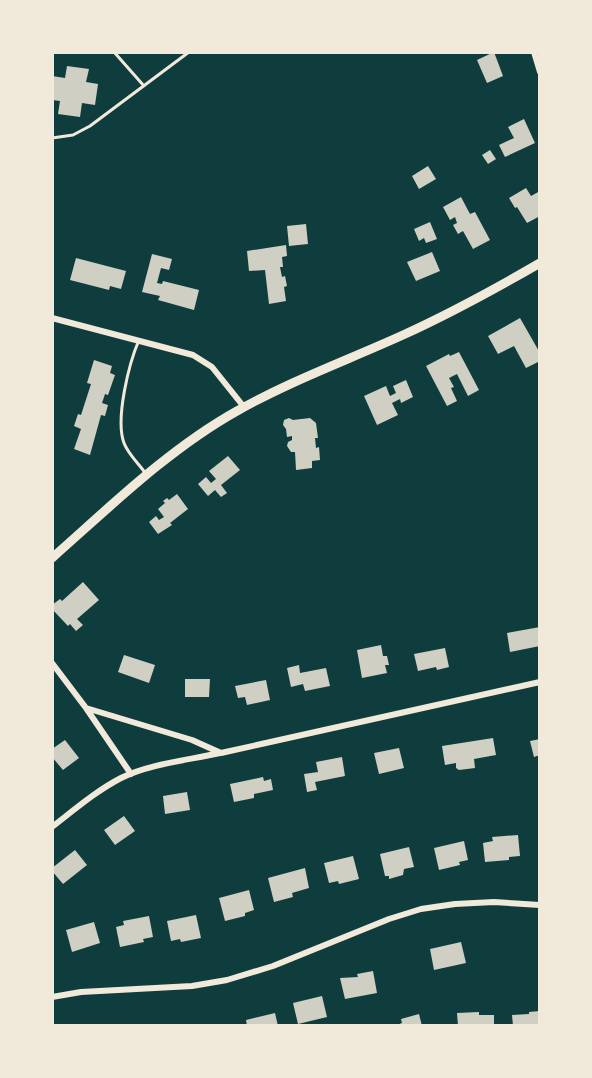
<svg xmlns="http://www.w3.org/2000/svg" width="592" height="1078" font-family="Raleway,sans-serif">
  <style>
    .building { fill: #cfcfc3 }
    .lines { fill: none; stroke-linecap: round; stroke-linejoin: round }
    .service { stroke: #f1e9da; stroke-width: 3 }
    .minor { stroke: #f1e9da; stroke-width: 6 }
    .secondary { stroke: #f1e9da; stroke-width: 9 }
  </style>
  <rect width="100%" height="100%" fill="#0f3d3e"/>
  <path class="building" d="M494 52 503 76 487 83 477 60Z
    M67 66 89 69 86 82 98 84 95 105 82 103 80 117 58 114 60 101 52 100V76L65 78Z
    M524 119 535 143 505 157 499 145 514 138 508 127Z
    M490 150 496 159 488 164 482 155Z
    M428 166 436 179 419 189 412 176Z
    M526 188 531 196 540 191V216L527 223 517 207 515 208 509 198Z
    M461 197 470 214 475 212 490 240 473 249 463 231 458 234 453 225 457 223 455 217 450 220 443 207Z
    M430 222 437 239 426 243 424 238 419 241 414 229Z
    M306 224 308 244 289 246 287 226Z
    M286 245 287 256 282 257 283 267H280L282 277 285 276 287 286 284 287 286 301 269 304 265 270 249 271 247 251Z
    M432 252 440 271 416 281 407 262Z
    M152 254 172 259 169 270 161 268 157 283 162 284 163 281 199 290 194 310 158 300 160 296 142 292Z
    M76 258 126 271 121 289 110 286 109 290 70 280Z
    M520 318 540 353V361L526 368 514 346 498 354 488 336Z
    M459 352 479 390 468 396 457 374 449 378 454 387 451 388 457 401 447 406 426 366 449 354 450 356Z
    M94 360 112 366 110 373 115 375 108 395 105 394 102 403 108 405 105 416 101 415 90 455 74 449 81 429 74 426 78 414 81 415 91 384 87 383Z
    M406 380 413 397 401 403 400 399 392 403 398 415 377 425 364 396 386 386 390 396 396 393 393 386Z
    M289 418 293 420 310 418 316 423 318 438H315L316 448 319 447 320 460 312 461V468L296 470 295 452H291L287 446 288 442 292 440V436L287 437 286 429 283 425 284 420Z
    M228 456 240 470 221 485 227 493 221 497 215 490 208 496 198 484 206 477 211 483 216 479 209 471Z
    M177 494 188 509 170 523 172 525 158 534 149 522 156 516 159 520 164 517 158 509 165 503 163 501 167 498 169 500Z
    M83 582 99 600 77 619 83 625 76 631 70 624 68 626 52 609V605L60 599 62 601Z
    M540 627V646L510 652 507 633Z
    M381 645 383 656H387L389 665H385L387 673 362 678 357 650Z
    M445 648 449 667 437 670 436 667 418 671 414 654Z
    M124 655 155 665 149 683 118 672Z
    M299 665 300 673 326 668 330 686 305 691 303 684 291 687 287 668Z
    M185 679H210L209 697H185Z
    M266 680 270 700 247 705 245 697 238 698 235 686Z
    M493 738 496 755 474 759 475 768 459 770 456 768V763L445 765 442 746Z
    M540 739V755L534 757 530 741Z
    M65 740 79 758 63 770 52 757V749Z
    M399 748 404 768 379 774 374 753Z
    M342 757 345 776 315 782 317 790 307 792 304 774 318 772 316 762Z
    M263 777 264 781 271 779 273 790 254 794V798L234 802 230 784Z
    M187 792 190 810 165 814 163 796Z
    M124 816 135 831 115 845 104 830Z
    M518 835 520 856 509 857V860L485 862 483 843 493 841 492 837Z
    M464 841 468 860 459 862 460 865 439 870 434 848Z
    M409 847 414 867 404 869 403 875 389 879V876H385L380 854Z
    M75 850 87 865 63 884 52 871V868Z
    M353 856 359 879 339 884 338 881 329 883 324 863Z
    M305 868 309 888 292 893 293 897 274 902 268 878Z
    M249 890 254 910 245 913V916L225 921 219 898Z
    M196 915 201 938 181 942 180 939 171 941 167 921Z
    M149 916 153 937 143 939 144 942 120 947 116 927 124 925 123 921Z
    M94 922 100 943 72 952 66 930Z
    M461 942 466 963 434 970 430 949Z
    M373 971 377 993 345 999 340 978 358 977 357 974Z
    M322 996 327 1017 298 1024 293 1003Z
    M540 1011V1026H513L512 1015 529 1014V1012Z
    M479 1012V1015H494V1026H458L457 1013Z
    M275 1013 278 1026H247L246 1020Z
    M419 1014 422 1026H394L402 1023 401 1019Z"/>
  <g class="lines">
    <path class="service" d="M114 52 144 86
      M52 138 73 135 90 126 189 52
      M139 340C129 363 115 419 124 443 128 454 139 464 146 474"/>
    <path class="minor" d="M534 52 540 72
      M52 318 193 355 212 367 244 407
      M52 663 86 708 192 740 221 753 540 682
      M86 708 131 774
      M52 827C74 810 96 791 121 778 149 764 189 760 220 753
      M52 997 81 992 192 986 227 980 273 966 389 919 421 909 455 904 494 902 540 905"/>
    <path class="secondary" d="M52 558C111 506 169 449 237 411 290 381 348 360 403 335 449 314 495 289 540 263"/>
  </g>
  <rect width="592" height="1078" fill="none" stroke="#f1e9da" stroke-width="108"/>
</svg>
